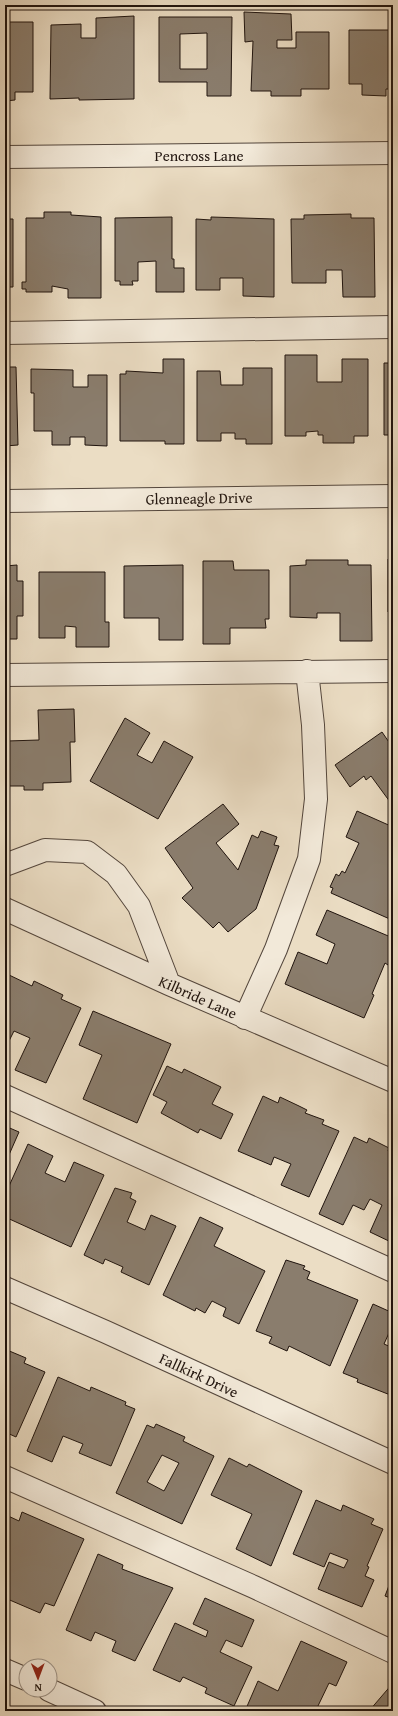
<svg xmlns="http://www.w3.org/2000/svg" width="398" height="1716" font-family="'Gentium Book Plus',serif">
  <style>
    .building { fill: #8a7d6d; stroke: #20140e; fill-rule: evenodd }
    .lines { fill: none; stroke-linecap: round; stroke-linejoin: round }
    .minor-casing { stroke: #53463c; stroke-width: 24 }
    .minor { stroke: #f2e9d9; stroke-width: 22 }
    .labels { text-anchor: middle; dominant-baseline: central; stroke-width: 3; stroke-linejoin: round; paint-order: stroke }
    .street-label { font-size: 15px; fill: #20140e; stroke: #f2e9d9 }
  </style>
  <rect width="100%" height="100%" fill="#ebddc4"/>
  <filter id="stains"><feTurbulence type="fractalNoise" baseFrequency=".005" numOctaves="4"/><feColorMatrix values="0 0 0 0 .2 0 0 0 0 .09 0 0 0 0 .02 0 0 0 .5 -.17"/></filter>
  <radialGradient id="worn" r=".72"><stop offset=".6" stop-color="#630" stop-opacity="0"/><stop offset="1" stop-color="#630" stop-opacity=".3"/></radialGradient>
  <path class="building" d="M244 12 291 14 292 40H277V48H296V32H329V89H301V96H271V91H251L253 41 245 42Z
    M134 16V99L79 100V98L50 99 51 25 81 24V38H96V18Z
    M159 17H232L231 96H207V82H159ZM207 33V69H180V34Z
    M5 22H33V92H15V100L5 101Z
    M349 30H393V89H386V96L362 95V84H349Z
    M44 212H71V215L101 217V298H68V289L52 286V292H26V289H22V282H26V218H44Z
    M351 214V218H374L375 297H343L342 270H326V283H292L291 219H304V215Z
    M172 217V259H174V268H184V292H156V261L138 262V281H132L133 285H120V281H115V218Z
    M211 217 274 219V297L243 296V278H220V290H196V219L211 220Z
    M5 219H13V287H5Z
    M390 222H393V292H390Z
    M285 355H317V382H342V359H368V436H354V443H323V435H318V431L306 432V436H285Z
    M163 359H184V444H165V441H120V374H126V371L163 373Z
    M384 363H393V435H384Z
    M5 367H16L18 445 5 446Z
    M243 368H272V444H246V439H235V433H221V441H197V371H220L221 385H243Z
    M31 369 73 370V387H88V375H107V446L85 445V437H70V445H52V431H34V393H31Z
    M388 559H393V612H388Z
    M306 560H348V565H371L372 641H340V613H317V618L290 617V566L306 565Z
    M203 561H233L234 570H269V619H265L266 628H230V644H203Z
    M17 565V581H23V616H17V639H5V566Z
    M183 565V640H159V618H124V566Z
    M39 572H105V622H109V647H76V627L65 626V638H39Z
    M74 709 75 742H70L71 782 43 783V790H24V786H5V718L7 741 39 740 38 710Z
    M125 718 150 733 137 755 152 763 164 741 193 757 158 819 90 781Z
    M382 732 393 748V806L371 776 366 780 364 776 350 787 335 765Z
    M223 804 239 824 216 843 238 870 252 835 258 838 261 831 277 837 274 845 279 846 256 909 228 932 219 922 213 928 182 898 193 888 165 848Z
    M357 811 393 827V888L390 895 393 896 392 920 331 893 333 888 330 887 336 874 339 876 342 871 345 873 359 843 346 837Z
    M327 910 393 938V953L388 965 385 963 372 994 374 995 364 1018 285 984 298 952 327 964 335 944 316 935Z
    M7 974 32 986 34 981 63 995 61 999 81 1008 46 1083 15 1070 30 1038 14 1031 5 1049V979Z
    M93 1011 171 1044 137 1123 83 1099 102 1055 79 1045Z
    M167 1066 182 1073 184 1069 221 1087 212 1104 233 1114 221 1139 200 1129 198 1133 161 1113 167 1102 153 1095Z
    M263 1096 278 1103 280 1097 299 1106 307 1110 305 1113 324 1120 322 1124 339 1131 309 1197 281 1185 291 1164 274 1157 271 1165 238 1151Z
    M5 1126 19 1132 5 1164Z
    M354 1137 367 1143 369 1138 389 1148 388 1151 393 1153V1161L390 1168 393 1169V1243L370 1232 382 1205 370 1199 364 1210 353 1205 343 1225 319 1214Z
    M28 1144 53 1156 45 1173 65 1182 74 1162 104 1175 71 1247 5 1217V1195Z
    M115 1188 132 1193 130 1198 136 1201 127 1222 145 1230 151 1215 176 1226 149 1285 121 1272 123 1267 105 1259 103 1264 84 1255Z
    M200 1217 223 1228 214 1246 265 1271 239 1324 223 1316 226 1308 212 1301 205 1313 196 1308 195 1311 163 1295Z
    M286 1260 305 1266 303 1269 310 1272 307 1279 358 1300 330 1366 289 1346 287 1351 269 1343 272 1337 256 1331Z
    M373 1304 393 1313V1324L384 1344 393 1348V1396L357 1382 358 1379 343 1373Z
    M7 1350 26 1358 24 1363 45 1372 16 1437 5 1432V1354Z
    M58 1377 90 1391 91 1387 126 1402 125 1405 135 1409 111 1466 79 1453 83 1444 63 1436 52 1462 27 1451Z
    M156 1424 185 1437 183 1441 214 1456 182 1524 116 1493 147 1425 154 1428ZM162 1455 179 1463 164 1491 147 1482Z
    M229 1458 247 1467 249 1464 302 1491 271 1566 236 1549 252 1514 211 1495Z
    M316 1500 341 1511 343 1505 374 1519 371 1524 383 1529 367 1566 369 1567 365 1576 374 1580 362 1607 318 1589 329 1562 344 1568 348 1560 330 1553 324 1567 293 1554Z
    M22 1512 84 1539 54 1606 45 1603 40 1613 5 1598V1517L6 1515 19 1521Z
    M98 1554 123 1565 122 1569 173 1588 135 1661 112 1651 116 1641 95 1632 91 1641 66 1630Z
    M393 1575V1599L385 1596Z
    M205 1598 254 1620 242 1647 226 1640 220 1652 252 1667 234 1706 205 1693 207 1688 183 1677 180 1682 153 1670 175 1623 206 1637 208 1631 193 1624Z
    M301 1641 347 1662 336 1686 329 1683 317 1708 324 1711H245L258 1681 278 1691Z
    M393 1683V1711H369Z"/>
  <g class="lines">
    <g class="minor-casing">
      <path id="minor" d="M5 157 393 153
        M5 333 393 327
        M5 501 393 496
        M5 675 393 671
        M5 865 45 850 87 852 116 874 139 906 169 984
        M5 909 169 984 393 1081
        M245 1018 276 949 309 859 316 799 313 725 307 671
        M5 1096 393 1271
        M5 1288 106 1332 393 1463
        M5 1477 254 1587 393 1652
        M5 1670 26 1679
        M49 1690 95 1711"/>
    </g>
    <use href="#minor" class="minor"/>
  </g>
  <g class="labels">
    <g class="street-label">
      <text x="199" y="155">Pencross Lane</text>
      <text transform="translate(199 498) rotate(-1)">Glenneagle Drive</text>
      <text transform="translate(198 997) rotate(24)">Kilbride Lane</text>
      <text transform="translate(199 1375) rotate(25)">Fallkirk Drive</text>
    </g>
  </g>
  <rect width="398" height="1716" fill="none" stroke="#ebddc4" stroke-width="20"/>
  <rect x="6" y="6" width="386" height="1704" fill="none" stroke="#20140e" stroke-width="2"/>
  <rect x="10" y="10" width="378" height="1696" fill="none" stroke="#20140e"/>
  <g transform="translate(38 1678) rotate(179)"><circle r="19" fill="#f2e9d9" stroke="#9e9488"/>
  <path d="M0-3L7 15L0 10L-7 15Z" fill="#8f2418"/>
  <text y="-6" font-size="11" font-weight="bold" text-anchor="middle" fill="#20140e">N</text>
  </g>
  <rect width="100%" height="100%" filter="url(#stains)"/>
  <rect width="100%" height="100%" fill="url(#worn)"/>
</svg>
